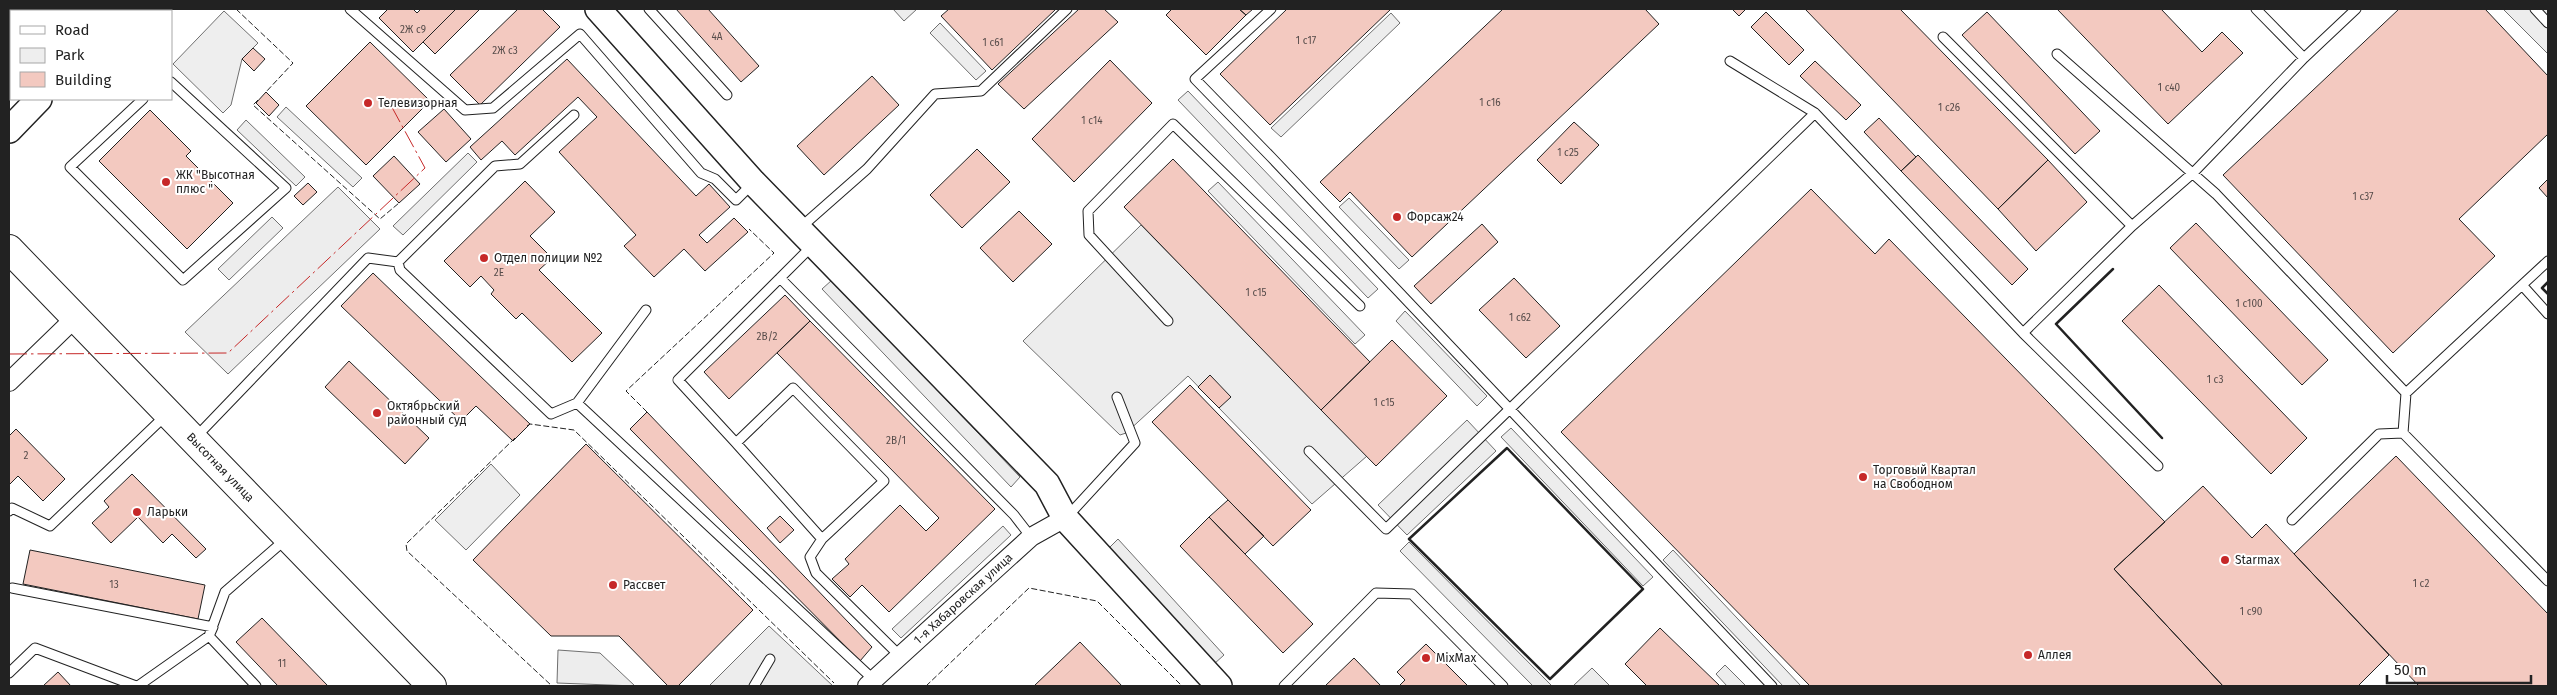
<svg xmlns="http://www.w3.org/2000/svg" width="2557" height="695" font-family="'Fira Sans',sans-serif">
  <style>
    .green { fill: #eee; stroke: #6f6f6f }
    .parking { fill: #ededed; stroke: #6f6f6f }
    .building { fill: #f3c9c0; stroke: #222 }
    .lines { fill: none; stroke-linecap: round; stroke-linejoin: round }
    .lane-casing { stroke: #222; stroke-width: 11 }
    .street-casing { stroke: #222; stroke-width: 20 }
    .secondary-casing { stroke: #222; stroke-width: 28 }
    .primary-casing { stroke: #222; stroke-width: 30 }
    .lane { stroke: #fff; stroke-width: 9 }
    .street { stroke: #fff; stroke-width: 18 }
    .secondary { stroke: #fff; stroke-width: 25 }
    .primary { stroke: #fff; stroke-width: 28 }
    .fence { stroke: #222; stroke-width: 1; stroke-dasharray: 6 2.5; stroke-linecap: butt }
    .wall { stroke: #222; stroke-width: 2.5 }
    .power { stroke: #c62828; stroke-width: 1; stroke-dasharray: 18 4 2.5 4; stroke-linecap: butt }
    .poi-dot { fill: #c62828; stroke: #fff; stroke-width: 2 }
    .labels { text-anchor: middle; dominant-baseline: central; stroke-width: 4; stroke-linejoin: round; paint-order: stroke }
    .number-label { font-size: 10px; fill: #564c4a }
    .poi-label { font-size: 12px; fill: #222; stroke: #fff; text-anchor: start }
    .street-label { font-size: 12px; fill: #222; stroke: #fff }
  </style>
  <rect width="100%" height="100%" fill="#fff"/>
  <path class="green" d="M224 11 258 43 242 59 231 105 223 113 173 64Z
    M491 464 520 495 466 550 435 520Z"/>
  <path class="parking" d="M893 9H917L904 21Z
    M2503 9H2548V54Z
    M1391 13 1400 23 1281 137 1271 128Z
    M940 23 986 71 976 80 930 33Z
    M1188 91 1378 289 1368 298 1178 100Z
    M286 107 362 178 353 187 277 117Z
    M246 120 305 177 296 186 237 130Z
    M468 153 477 162 403 235 393 226Z
    M1218 182 1365 335 1355 344 1208 191Z
    M338 187 380 229 228 374 185 332Z
    M1349 198 1409 260 1399 269 1339 207Z
    M272 217 283 228 229 280 218 269Z
    M1141 225 1367 456 1312 504 1188 376 1126 433 1120 435 1023 341Z
    M832 280 1020 477 1011 487 822 289Z
    M1405 311 1487 396 1477 406 1396 321Z
    M1467 420 1496 451 1407 535 1378 505Z
    M1511 428 1653 577 1643 586 1501 437Z
    M1003 526 1011 535 901 638 892 629Z
    M1118 539 1224 655 1214 664 1108 549Z
    M1409 542 1552 686H1533L1400 551Z
    M1673 550 1801 686H1783L1663 560Z
    M769 626 833 686H709Z
    M558 650 600 653 635 686 557 683Z
    M1725 665 1746 686H1727L1716 674Z
    M1592 668 1610 686H1573Z"/>
  <path class="building" d="M9 9H47L50 11H11V77L9 79Z
    M388 9H413L417 13 421 9H456L413 52 379 18Z
    M456 9H480L435 54 423 42Z
    M518 9H542L560 27 480 105 450 75Z
    M676 9H708L759 66 741 82Z
    M949 9H1056L992 70 941 16Z
    M1079 9H1104L1118 22 1024 109 998 84Z
    M1172 9H1239L1246 15 1206 55 1166 15Z
    M1239 9H1253L1246 15Z
    M1287 9H1391L1270 125 1220 74Z
    M1503 9H1645L1659 24 1412 257 1350 192 1340 202 1320 182Z
    M1732 9H1746L1739 16Z
    M1805 9H1900L2048 160 1998 209Z
    M2057 9H2161L2202 52 2222 32 2243 53 2168 124Z
    M2399 9H2485L2548 76V134L2459 219 2495 256 2393 353 2223 175Z
    M1766 12 1804 50 1789 65 1751 27Z
    M1987 12 2100 131 2075 154 1962 35Z
    M370 42 430 101 366 165 306 106Z
    M253 48 265 59 254 71 242 59Z
    M567 59 696 196 709 184 730 207 699 235 707 243 734 218 748 232 705 271 684 249 654 277 624 246 636 235 559 152 597 117 578 97 515 155 502 141 481 160 470 147Z
    M1110 60 1152 103 1074 182 1032 139Z
    M1815 61 1861 105 1846 120 1800 76Z
    M872 76 899 105 824 175 797 146Z
    M266 92 279 105 269 116 256 103Z
    M444 109 471 139 446 162 418 132Z
    M150 110 191 151 186 156 233 203 187 249 99 161Z
    M1879 118 1916 157 1901 171 1864 132Z
    M1574 122 1599 145 1561 184 1537 160Z
    M977 149 1010 182 962 228 930 195Z
    M1918 155 2028 269 2012 285 1901 171Z
    M394 156 420 184 399 203 373 176Z
    M1173 159 1370 362 1321 410 1124 207Z
    M2048 160 2087 202 2036 251 1998 209Z
    M2548 179V198L2539 188Z
    M525 181 555 212 530 236 552 258 539 270 602 333 572 362 522 313 516 319 491 294 494 290 481 276 470 287 444 261Z
    M308 183 317 192 303 205 294 196Z
    M1811 189 1875 254 1889 239 2165 522 2114 569 2223 686H1810L1561 432Z
    M1019 211 1052 244 1013 282 980 248Z
    M2196 223 2328 360 2302 385 2170 248Z
    M1482 224 1498 242 1431 304 1414 286Z
    M373 273 530 424 513 441 476 406 461 421 341 306Z
    M1514 278 1560 326 1526 358 1479 310Z
    M2159 285 2307 438 2271 474 2122 321Z
    M785 295 810 321 729 399 704 372Z
    M810 321 995 509 889 612 862 585 850 597 832 579 849 564 845 559 900 505 926 531 939 518 777 353Z
    M1392 340 1447 396 1376 466 1321 410Z
    M349 361 429 438 405 464 325 387Z
    M1210 375 1231 397 1219 408 1198 387Z
    M1190 385 1311 510 1273 546 1152 422Z
    M647 412 872 647 860 661 630 429Z
    M16 429 65 479 43 501 18 476 9 485V436Z
    M586 444 753 610 678 686H668L619 636H551L473 560Z
    M2396 456 2548 614V686H2419L2294 554Z
    M132 474 206 549 196 558 172 534 163 543 138 517 111 543 92 523 109 507 104 501Z
    M2203 486 2252 538 2266 524 2389 655 2358 686H2223L2114 569Z
    M1228 500 1264 536 1245 554 1209 517Z
    M780 516 794 530 780 543 767 528Z
    M1209 517 1313 624 1283 653 1180 546Z
    M30 550 205 585 198 619 23 584Z
    M262 618 328 686H278L236 642Z
    M1660 628 1720 686H1647L1625 664Z
    M1080 642 1122 686H1034Z
    M1426 644 1468 686H1399L1405 680 1397 672Z
    M1354 658 1381 686H1325Z
    M58 672 71 686H43Z"/>
  <g class="lines">
    <g class="lane-casing">
      <path id="lane" d="M350 9 465 110 493 108 580 34 701 173 715 179 736 200 753 183
        M649 9 727 95
        M1271 9 1195 79 1271 157 1772 686
        M2256 9 2304 58
        M2535 9 2548 23
        M1943 37 2132 226
        M2057 54 2216 194 2406 393 2403 433 2548 581
        M1730 61 1815 113
        M143 99 70 167 183 280 286 188 171 82
        M800 228 867 169 935 94 981 91 1067 9
        M813 245 678 380 736 443 793 388 884 481 822 539 810 557 816 573 901 657
        M2548 261 2522 285 2548 314
        M398 262 400 270 551 414 577 403 646 310
        M780 278 1014 515 1031 537
        M1168 321 1089 235 1088 211 1173 124 1360 306
        M2023 333 2158 466
        M2406 393 2522 285
        M577 403 874 680
        M195 438 368 258 398 262 495 166 520 164 574 115
        M736 443 822 539
        M1309 451 1386 529 1815 113 2023 333 2132 226 2194 172 2304 58 2356 9
        M9 511 12 508 50 526 165 416
        M1067 517 1135 443 1117 397
        M2292 520 2379 434 2403 433
        M12 588 213 627 209 636 256 686
        M9 673 35 648 136 686
        M138 686 209 636 225 592 286 539
        M754 686 770 659
        M1284 686 1376 593 1412 594 1503 686"/>
    </g>
    <g class="street-casing">
      <g id="street">
        <path d="M9 382 75 318"/>
        <path id="s1" d="M867 686 1031 537 1065 518"/>
      </g>
    </g>
    <g class="secondary-casing">
      <path id="secondary" d="M598 9 753 182 1047 484 1065 518 1219 686
        M126 11 129 9
        M9 130 39 99"/>
    </g>
    <g class="primary-casing">
      <g id="primary">
        <path id="s2" d="M9 249 432 686"/>
      </g>
    </g>
    <use href="#lane" class="lane"/>
    <use href="#street" class="street"/>
    <use href="#secondary" class="secondary"/>
    <use href="#primary" class="primary"/>
    <path class="fence" d="M236 9 293 63 265 93
      M258 100 253 105 380 219 399 203
      M647 412 626 391 774 253 749 229
      M527 426 530 424 574 430 834 683
      M515 438 406 544 407 551 552 686
      M926 686 1029 588 1097 601 1182 686"/>
    <path class="wall" d="M2113 269 2056 324 2162 438
      M2548 282 2542 288 2548 294
      M1507 448 1643 589 1550 679 1409 539Z"/>
    <path class="power" d="M9 354 228 353 425 168 388 100"/>
  </g>
  <g class="poi-dot">
    <circle cx="368" cy="103" r="5"/>
    <circle cx="166" cy="182" r="5"/>
    <circle cx="1397" cy="217" r="5"/>
    <circle cx="484" cy="258" r="5"/>
    <circle cx="377" cy="413" r="5"/>
    <circle cx="1863" cy="477" r="5"/>
    <circle cx="137" cy="512" r="5"/>
    <circle cx="2225" cy="560" r="5"/>
    <circle cx="613" cy="585" r="5"/>
    <circle cx="2028" cy="655" r="5"/>
    <circle cx="1426" cy="658" r="5"/>
  </g>
  <g class="labels">
    <g class="number-label">
      <text x="413" y="30">2Ж с9</text>
      <text x="717" y="37">4А</text>
      <text x="1306" y="41">1 с17</text>
      <text x="993" y="43">1 с61</text>
      <text x="505" y="51">2Ж с3</text>
      <text x="2169" y="88">1 с40</text>
      <text x="1490" y="103">1 с16</text>
      <text x="1949" y="108">1 с26</text>
      <text x="1092" y="121">1 с14</text>
      <text x="1568" y="153">1 с25</text>
      <text x="2363" y="197">1 с37</text>
      <text x="499" y="273">2Е</text>
      <text x="1256" y="293">1 с15</text>
      <text x="2249" y="304">1 с100</text>
      <text x="1520" y="318">1 с62</text>
      <text x="767" y="337">2В/2</text>
      <text x="2215" y="380">1 с3</text>
      <text x="1384" y="403">1 с15</text>
      <text x="896" y="441">2В/1</text>
      <text x="26" y="456">2</text>
      <text x="2421" y="584">1 с2</text>
      <text x="114" y="585">13</text>
      <text x="2251" y="612">1 с90</text>
      <text x="282" y="664">11</text>
    </g>
    <g class="poi-label">
      <text x="378" y="103">Телевизорная</text>
      <text x="176" y="175">ЖК "Высотная<tspan x="176" dy="14">плюс "</tspan></text>
      <text x="1407" y="217">Форсаж24</text>
      <text x="494" y="258">Отдел полиции №2</text>
      <text x="387" y="406">Октябрьский<tspan x="387" dy="14">районный суд</tspan></text>
      <text x="1873" y="470">Торговый Квартал<tspan x="1873" dy="14">на Свободном</tspan></text>
      <text x="147" y="512">Ларьки</text>
      <text x="2235" y="560">Starmax</text>
      <text x="623" y="585">Рассвет</text>
      <text x="2038" y="655">Аллея</text>
      <text x="1436" y="658">MixMax</text>
    </g>
    <g class="street-label">
      <text stroke="none"><textPath href="#s2" startOffset="304">Высотная улица</textPath></text>
      <text stroke="none"><textPath href="#s1" startOffset="130">1-я Хабаровская улица</textPath></text>
    </g>
  </g>
  <rect width="2557" height="695" fill="none" stroke="#222222" stroke-width="20"/>
  <rect x="10" y="10" width="162" height="90" fill="#ffffff" stroke="#a7a7a7"/>
  <rect x="20" y="26" width="25" height="8" fill="#ffffff" stroke="#a7a7a7"/>
  <text x="55" y="35" font-size="15" fill="#222222">Road</text>
  <rect x="20" y="48" width="25" height="15" fill="#eeeeee" stroke="#a7a7a7"/>
  <text x="55" y="60" font-size="15" fill="#222222">Park</text>
  <rect x="20" y="72" width="25" height="15" fill="#f3c9c0" stroke="#a7a7a7"/>
  <text x="55" y="85" font-size="15" fill="#222222">Building</text>
  <path d="M2387 675v8h144v-8" fill="none" stroke="#222222" stroke-width="2.5"/>
  <text x="2394" y="675" font-size="15" fill="#222222" stroke="#ffffff" stroke-width="4" paint-order="stroke">50 m</text>
</svg>
